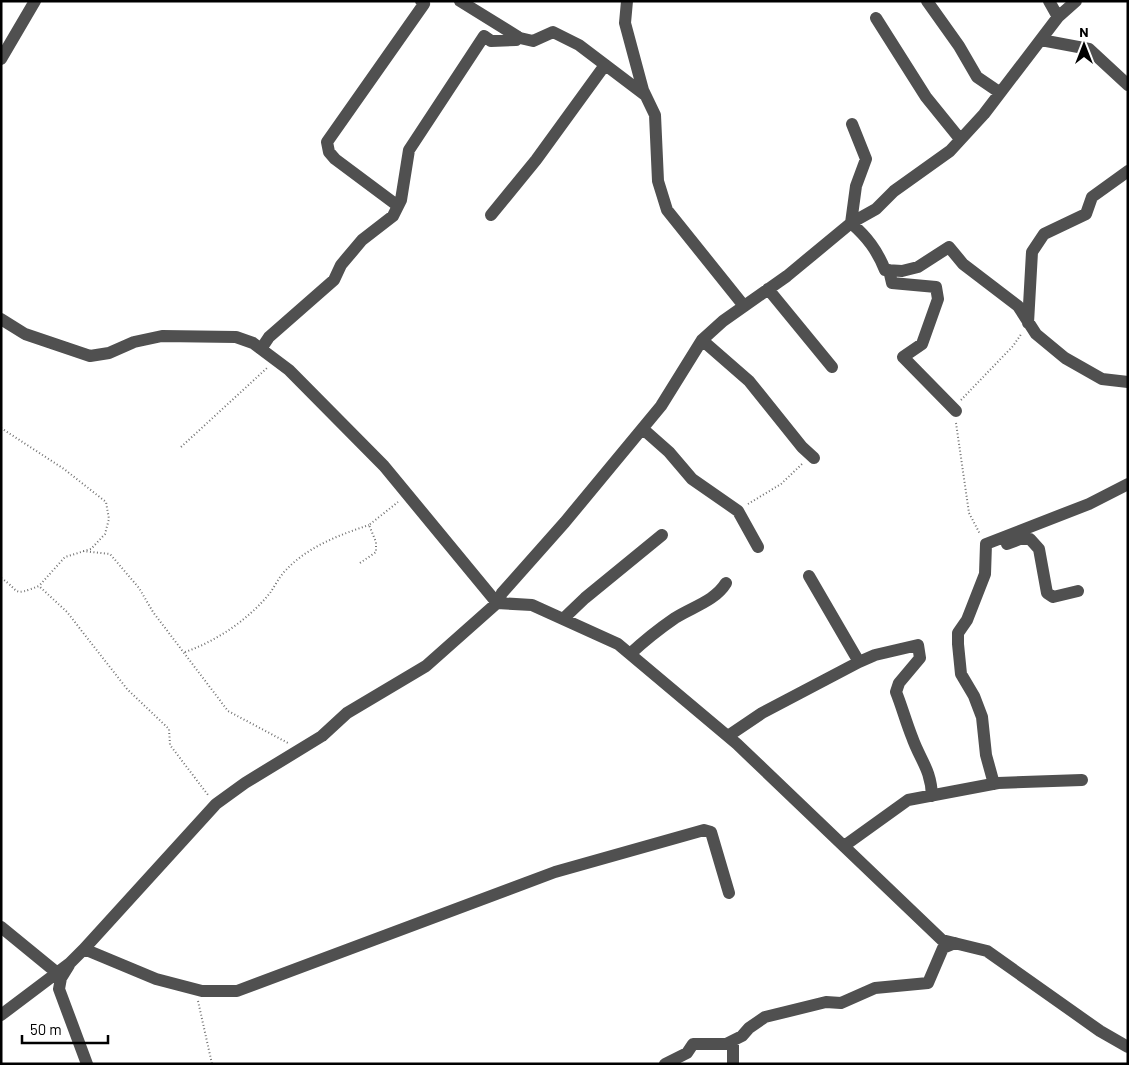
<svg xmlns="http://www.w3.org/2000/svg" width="1129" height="1065" font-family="Barlow,sans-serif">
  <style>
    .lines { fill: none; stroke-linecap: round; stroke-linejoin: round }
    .path { stroke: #727272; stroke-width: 2; stroke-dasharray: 1 2.5; stroke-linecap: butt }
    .minor { stroke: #505050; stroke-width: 12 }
  </style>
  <rect width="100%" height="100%" fill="#fff"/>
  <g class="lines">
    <path class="path" d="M961 400 1013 346 1022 333
      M956 423 969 513 980 534
      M1 428 64 469 106 502 109 519 105 534 91 549 65 557 39 586
      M181 447 267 368
      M748 504 781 484 802 464
      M83 551 110 554 139 588 153 612 228 711 288 743
      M360 563 376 552V542L369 525 398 502
      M1 578C21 591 11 597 39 586L67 612 127 689 169 729 170 745 208 795
      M185 652C217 641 249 619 270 593 275 586 279 577 285 571 307 547 339 535 369 525
      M198 1001 212 1064"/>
    <path class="minor" d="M460 1 520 38 533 41 553 32 579 45 645 95
      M627 1 625 23 643 90 655 115 658 181 667 210 744 306
      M927 1 959 46 977 77 999 92
      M1049 1 1058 17
      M876 18 926 97 960 139
      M1041 40 1089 49 1128 85
      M1 59 35 1
      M852 124 866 159 856 186 851 223C867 237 877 250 885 270L902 271 918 267 949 247 963 264 1018 306 1036 334 1065 358 1102 379 1128 382
      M398 206 335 159 329 152 327 142 424 4 421 1
      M491 215 536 160 605 65
      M889 270 892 283 936 287 938 299 922 344 903 357 956 411
      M768 289 832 367
      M1 319 25 334 90 356 109 353 134 342 162 336 236 337 253 343 289 370 384 466 497 603 502 593 565 522 661 406 702 340 723 321 787 276 851 223 876 209 894 191 950 151 984 114 1058 17 1076 1
      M1028 323 1032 252 1044 234 1086 214 1092 197 1128 171
      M702 340 749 381 802 447 814 458
      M261 349 269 337 334 280 341 265 362 240 393 216 401 200 409 150 484 36 491 41 516 40 517 36
      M643 429 669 452 692 479 738 511 758 547
      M1007 544 1020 539H1030L1039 549 1047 593 1053 597 1078 591
      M809 576 859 662
      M563 619 585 598 662 535
      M630 654C644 641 659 629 675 618 692 607 715 601 726 583
      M728 736 762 713 859 662 875 655 918 645 920 658 899 683 896 692C902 707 906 722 912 737 920 760 931 769 932 796
      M994 784 986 755 982 717 974 696 961 674 958 644V633L967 620 985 574 986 544 1089 504 1128 484
      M844 846 908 800 998 783 1082 780
      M1 927 56 972
      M84 949 156 979 202 991H237L555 872 704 830 711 832 729 893
      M69 965 61 978 59 989 87 1064
      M1 1015 70 963 84 949 216 804 245 783 322 736 347 713 426 666 497 603 532 605 618 644 737 744 942 940 987 951 1100 1031 1128 1047
      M665 1064 687 1053 693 1044H726L742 1036 749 1028 765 1017 826 1002 841 1003 875 988 928 983 943 948 955 943
      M733 1064V1041"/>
  </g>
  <rect width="1129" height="1065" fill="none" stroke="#000000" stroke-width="5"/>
  <g transform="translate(1084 45)" stroke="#ffffff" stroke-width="4" paint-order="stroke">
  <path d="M0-4L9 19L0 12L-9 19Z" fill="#000000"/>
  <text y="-8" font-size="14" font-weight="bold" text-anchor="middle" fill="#000000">N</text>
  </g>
  <path d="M22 1035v8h86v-8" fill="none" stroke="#000000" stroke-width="2.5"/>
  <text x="30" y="1035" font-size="15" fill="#000000" stroke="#ffffff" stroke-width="4" paint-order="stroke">50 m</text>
</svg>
